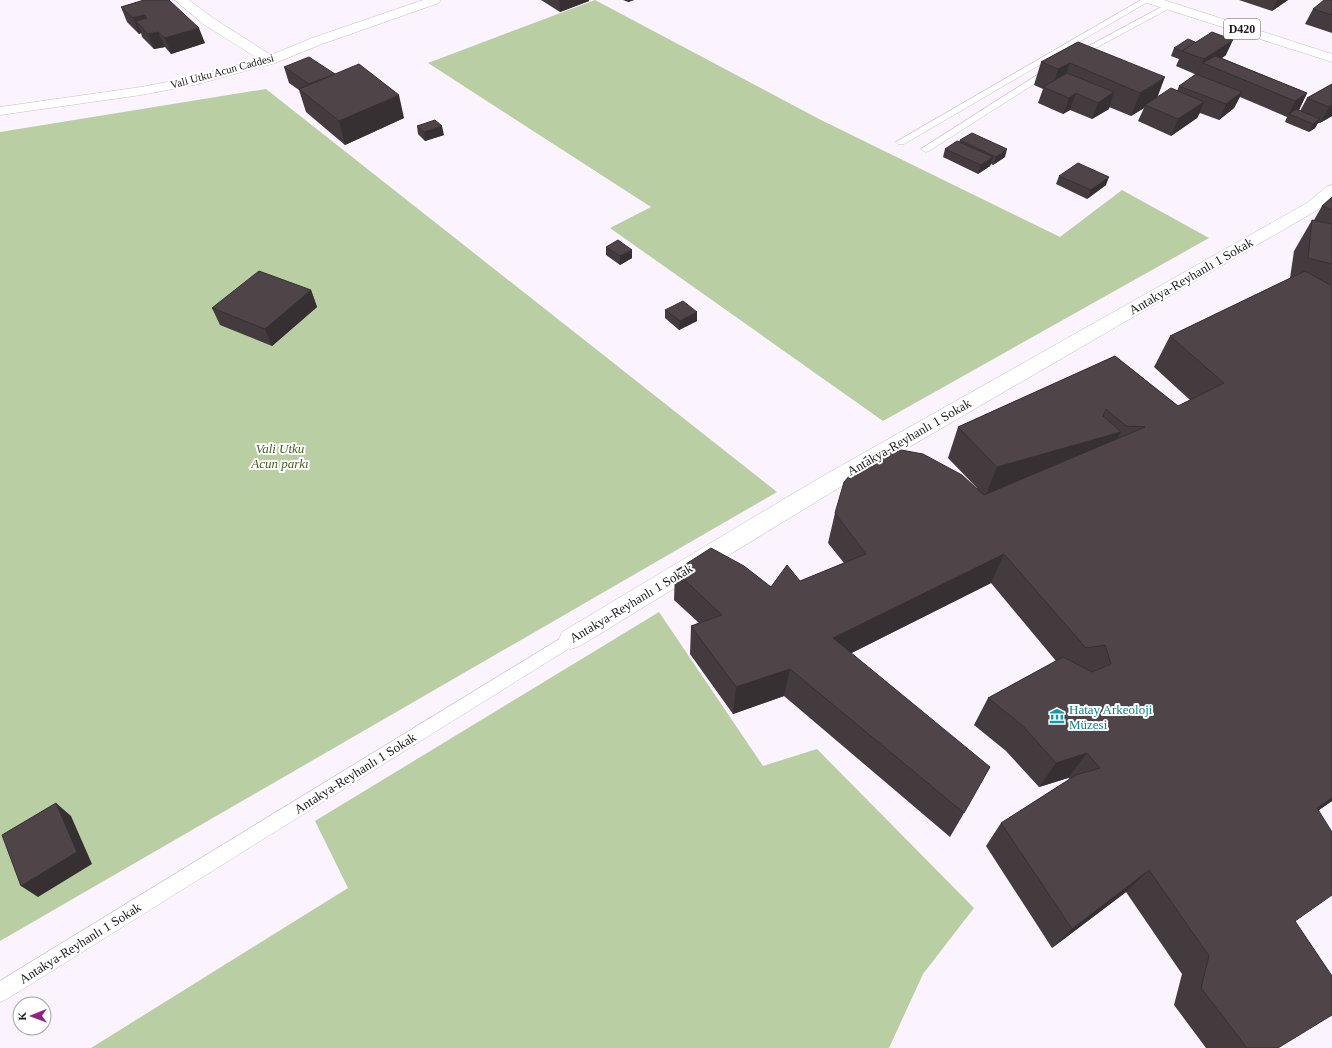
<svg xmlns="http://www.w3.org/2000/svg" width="1332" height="1048" font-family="Georgia,serif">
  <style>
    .green { fill: #b9cea3 }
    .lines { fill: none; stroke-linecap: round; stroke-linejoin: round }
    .service-casing { stroke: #c6bfc8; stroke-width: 1 }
    .minor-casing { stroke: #c6bfc8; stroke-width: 1 }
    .primary-casing { stroke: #c6bfc8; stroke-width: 1 }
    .service { fill: #fff; fill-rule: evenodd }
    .minor { fill: #fff; fill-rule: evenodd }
    .primary { fill: #fff; fill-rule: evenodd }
    .wall { fill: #443b3f }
    .shaded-wall { fill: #373033 }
    .building { fill: #4f4549; stroke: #373033 }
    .labels { text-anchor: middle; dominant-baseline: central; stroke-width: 4; stroke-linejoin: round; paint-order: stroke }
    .far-street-label { font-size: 11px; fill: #1c191c; stroke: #fff }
    .shield { fill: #fff; stroke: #605e60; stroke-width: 1 }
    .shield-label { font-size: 12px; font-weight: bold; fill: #1c191c }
    .street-label { font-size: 13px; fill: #1c191c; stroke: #fff }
    .park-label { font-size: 13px; font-style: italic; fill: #46621e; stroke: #fff }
    .culture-label { font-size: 13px; fill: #0d838f; stroke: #fff; text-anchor: start }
  </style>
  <rect width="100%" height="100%" fill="#fbf3fd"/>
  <path class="green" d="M595 0 821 120 1060 237 1122 190 1209 238 883 421 610 228 651 207 428 63Z
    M266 89 777 492 0 941V132Z
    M659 612 763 766 817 749 974 908 923 974 889 1048H91L348 888 315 821Z"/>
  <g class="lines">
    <g class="service-casing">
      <path id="service" d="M1141 0H1151L904 144H898L896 142Z
        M1167 4H1173L1174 6 1077 58 1074 59 1070 56Z
        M1053 65 1056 66 1057 68 1056 70 929 151 926 152 921 149Z
        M571 632 576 634 579 639 576 644 7 999 0 1002V981Z"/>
    </g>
    <g class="minor-casing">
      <path id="minor" d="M175 0H189L213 18 271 55 312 38 423 0H441L439 3 322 44 275 63 194 85 141 95 0 115V107L141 87 188 78 259 59 203 24Z
        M1332 185V198L1319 209 837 489 580 646 571 649 562 646 559 639 562 632 821 477 1307 203 1326 187Z"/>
    </g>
    <g class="primary-casing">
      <path id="primary" d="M1145 0H1164L1332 54V62L1147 3Z"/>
    </g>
    <use href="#service" class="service"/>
    <use href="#minor" class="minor"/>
    <use href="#primary" class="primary"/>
  </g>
  <path class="wall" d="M144 0 205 43 171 54 165 47 154 49 142 37 141 33 139 34 127 22 121 7Z
    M541 0H589V1L560 12Z
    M623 0H634L628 2Z
    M1239 0H1288L1272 11Z
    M1332 0V33L1305 24 1313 9Z
    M1078 42 1157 98 1177 91 1179 86 1198 75V74L1197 75 1176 66 1179 59 1171 56 1174 48 1226 55 1222 58 1307 93 1299 110H1298L1300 111 1307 98 1332 84V116L1320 123H1318L1315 128 1309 132 1285 122 1287 117 1240 97 1234 108 1219 120 1200 113 1197 118 1171 136 1138 121 1144 108 1131 116 1109 107V109L1092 119 1070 110 1063 114 1038 103 1043 89 1034 85 1041 62Z
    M284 67 335 74 404 118 345 145 306 112 299 90 289 83Z
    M417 126 444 135 425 141 418 134Z
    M960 140 1005 157 993 165 991 164 990 166 978 174 943 157 945 149 959 142Z
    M1059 176 1106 185 1087 199 1056 184Z
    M1332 197V801L1319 810 1295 921 1278 1048H1206L1174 1005 1182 974 1126 892 1052 948 986 846 1001 823 1070 779 1068 778 1039 787 1006 751 974 725 988 698 1056 661 991 583 851 653 964 813 950 837 784 696 733 714 690 654 691 626 699 623 674 600 675 571 771 587 800 581 844 563 828 543 835 513 977 488 948 458 958 427 1115 356 1178 406 1190 400 1154 367 1170 336 1290 278 1294 251 1312 220H1314L1322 206Z
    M606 247 632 250V258L620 265 606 255Z
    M311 290 317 307 272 346 220 325 212 308Z
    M665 310 697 312V321L679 330 665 318Z"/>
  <path class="shaded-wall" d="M559 0H589V1L560 12Z
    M628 0H634L628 2Z
    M1277 0H1288L1272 11Z
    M144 15 150 31 136 21 141 33 139 34 133 18Z
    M199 28 205 43 171 54 165 38Z
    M158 32 165 47 154 49 148 34Z
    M1233 40 1226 55 1210 66 1203 63 1197 75 1204 59Z
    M1070 63 1062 86 1052 91 1058 69Z
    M1165 77 1156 101 1145 105 1144 108 1131 116 1140 93Z
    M1114 92 1109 109 1092 119 1098 103Z
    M1242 92 1234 108 1219 120 1226 104Z
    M1076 93 1070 110 1063 114 1069 98Z
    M1307 93 1299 110 1291 114H1289L1287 117 1295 101Z
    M399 95 404 118 345 145 339 121Z
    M1204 102 1197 118 1171 136 1178 119Z
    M1332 105V116L1320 123 1329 107Z
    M1320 119 1315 128 1309 132 1313 124Z
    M442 126 444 135 425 141 424 132Z
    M1007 149 1005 157 993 165 996 157Z
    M993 157 990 166 978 174 981 165Z
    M1109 177 1106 185 1087 199 1091 190Z
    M632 250V258L620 265V256Z
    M311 290 317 307 272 346 265 329Z
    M697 312V321L679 330 680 321Z
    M1106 409 1091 440 1121 432 1105 463 985 497 997 467 1103 416Z
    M1004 554 991 583 826 666 833 638Z
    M790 669 784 696 733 714 736 687Z
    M1087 753 1068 778 1039 787 1056 763Z
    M1332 798V801L1288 831 1317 808Z
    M56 803 71 816 92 864 38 897 21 886Z
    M1149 870 1126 892 1052 948 1072 929Z"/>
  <path class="building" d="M144 0H169L199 28 165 38 158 32 148 34 136 21 147 18 144 15 133 18 121 7Z
    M1324 0H1332V15L1313 9Z
    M1212 32 1233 40 1204 59 1182 51Z
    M1188 39 1195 42 1182 51 1174 48Z
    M1078 42 1165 77 1140 93 1070 63 1058 69 1041 62Z
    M1215 56 1307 93 1295 101 1203 63Z
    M309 57 335 74 309 84 284 67Z
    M359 64 399 95 339 121 299 89Z
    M1067 73 1114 92 1098 103 1076 93 1069 98 1043 87Z
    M1196 74 1242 92 1226 104 1179 86Z
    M1332 84V105L1329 107 1307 98Z
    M1171 88 1204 102 1178 119 1145 105Z
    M1296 109 1320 119 1313 124 1289 114Z
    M435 120 442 126 424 132 417 126Z
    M972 133 1007 149 996 157 960 140Z
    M957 141 993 157 981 165 945 149Z
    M1078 163 1109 177 1091 190 1059 176Z
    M1332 197V210L1322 206Z
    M1312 220 1332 224V264L1308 258Z
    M618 240 632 250 620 256 606 247Z
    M259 271 311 290 265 329 212 308Z
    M1305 271 1332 286V798L1317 808 1332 832V895L1295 921 1332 976V1015L1278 1048H1247L1201 988 1209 956 1149 870 1072 929 1001 823 1076 775 1100 768 1087 753 1056 763 1022 725 988 698 1063 657 1092 672 1111 664 1105 645 1086 648 1004 554 833 638 990 767 964 813 790 669 736 687 691 626 722 615 675 571 711 548 744 566 771 587 787 565 800 581 866 554 835 513 844 482 866 456 896 449 923 454 962 475 984 495 1145 427 1126 426 1106 409 1103 416 1121 432 997 467 958 427 1115 356 1178 406 1224 383 1170 336Z
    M683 301 697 312 680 321 665 310Z
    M56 803 77 852 21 886 2 835Z"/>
  <defs>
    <g id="museum-bare" transform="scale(1.2)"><path d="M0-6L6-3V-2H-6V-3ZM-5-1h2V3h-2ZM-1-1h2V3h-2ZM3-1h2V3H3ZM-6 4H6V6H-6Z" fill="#0f9aa8" stroke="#fff" stroke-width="2.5" paint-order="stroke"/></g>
  </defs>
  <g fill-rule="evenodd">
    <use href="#museum-bare" x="1057" y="716"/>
  </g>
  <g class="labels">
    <g class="far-street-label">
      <text transform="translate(222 71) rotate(-15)">Vali Utku Acun Caddesi</text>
    </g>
    <rect class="shield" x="1224" y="19" width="36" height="20" rx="3"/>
    <g class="shield-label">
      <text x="1242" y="29">D420</text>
    </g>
    <g class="street-label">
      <text transform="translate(1191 276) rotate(-30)">Antakya-Reyhanlı 1 Sokak</text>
      <text transform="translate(909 437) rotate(-30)">Antakya-Reyhanlı 1 Sokak</text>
      <text transform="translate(631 603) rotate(-31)">Antakya-Reyhanlı 1 Sokak</text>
      <text transform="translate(355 773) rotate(-32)">Antakya-Reyhanlı 1 Sokak</text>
      <text transform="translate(80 943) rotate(-32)">Antakya-Reyhanlı 1 Sokak</text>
    </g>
    <g class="park-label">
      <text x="280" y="448">Vali Utku<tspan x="280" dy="15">Acun parkı</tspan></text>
    </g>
    <g class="culture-label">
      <text x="1069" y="709">Hatay Arkeoloji<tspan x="1069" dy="15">Müzesi</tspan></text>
    </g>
  </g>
  <g transform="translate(32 1016) rotate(269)"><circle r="19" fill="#ffffff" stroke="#a4a3a4"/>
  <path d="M0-3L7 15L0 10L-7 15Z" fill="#902386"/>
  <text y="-6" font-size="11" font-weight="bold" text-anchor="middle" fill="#1c191c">K</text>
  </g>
</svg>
